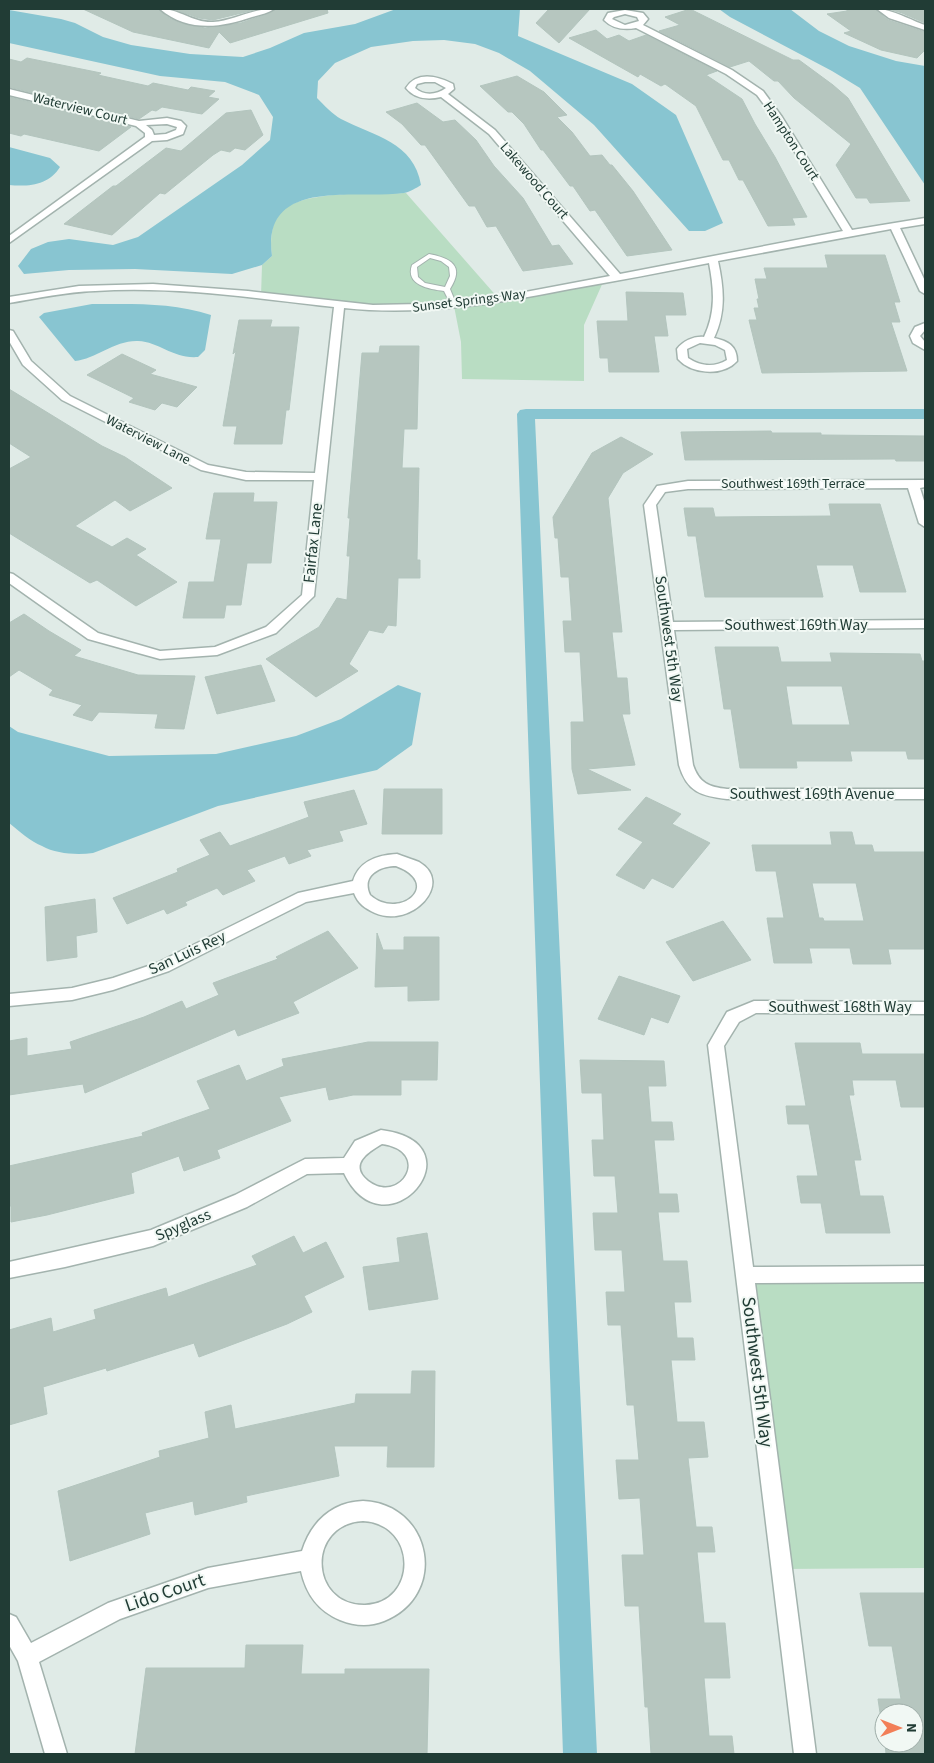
<svg xmlns="http://www.w3.org/2000/svg" width="934" height="1763" font-family="'Source Sans 3',sans-serif">
  <style>
    .green { fill: #b9ddc3 }
    .water { fill: #88c5d1 }
    .lines { fill: none; stroke-linecap: round; stroke-linejoin: round }
    .canal { fill: #88c5d1; fill-rule: evenodd }
    .building { fill: #b6c6bf; stroke: #b3c5be; fill-rule: evenodd }
    .service-casing { stroke: #a3b3ae; stroke-width: 2 }
    .minor-casing { stroke: #a3b3ae; stroke-width: 3 }
    .service { fill: #fff; fill-rule: evenodd }
    .minor { fill: #fff; fill-rule: evenodd }
    .labels { text-anchor: middle; dominant-baseline: central; stroke-width: 4; stroke-linejoin: round; paint-order: stroke }
    .far-street-label { font-size: 14px; fill: #213c35; stroke: #f1f8f4 }
    .street-label { font-size: 16px; fill: #213c35; stroke: #f1f8f4 }
    .near-street-label { font-size: 19px; fill: #213c35; stroke: #f1f8f4 }
  </style>
  <rect width="100%" height="100%" fill="#e0ebe7"/>
  <path class="green" d="M406 193 499 299 604 280 584 325V381L462 379 461 342 454 306 404 309 261 296 262 265 272 256C270 243 271 226 278 215 295 189 378 194 406 193Z
    M925 1274V1568L782 1569 745 1275Z"/>
  <path class="water" d="M396 9H520L518 36 632 84 676 115 723 223 705 231H689L594 125 530 71 499 53 475 44 444 40 413 41 371 47 335 63 318 81 317 98C324 105 332 114 341 119 374 136 414 142 421 185 416 188 410 192 404 193 356 200 261 176 272 256L262 265 232 274 135 269 69 270 24 274 18 266 31 249 48 242 69 239 113 245 138 237 242 165 270 140 273 117 259 95 225 82 160 76 9 43V10L61 19 75 23 103 37 131 45 190 54 243 57 270 48 304 33 355 24Z
    M719 9H790L819 31 849 46 896 61 925 66V185L860 88 832 71 730 17Z
    M9 147 50 158 60 167C49 185 29 187 9 185Z
    M92 304C132 304 172 302 211 315L205 350 198 357C173 359 160 342 138 341 115 340 96 359 75 361L39 317 44 313Z
    M398 685 421 693 412 745 377 770 218 806 93 853C77 855 56 854 42 846 30 841 19 831 9 823V726L18 732 109 756 216 754 296 736 341 719Z"/>
  <g class="lines">
    <path class="canal" d="M526 409H925V419H535L597 1754H563L517 414 520 410Z"/>
  </g>
  <path class="building" d="M83 9H158L169 18 181 23 205 28 241 23 267 14 276 9H327L328 13 230 43 219 32 209 48 133 32Z
    M173 9H258L213 20 199 18Z
    M549 9H590L559 43 536 23Z
    M690 9 793 60H799L833 85 848 98 910 201 870 203 867 198H856L836 165 851 144 794 98 778 81H774L749 61 730 67 659 31 680 25 665 17Z
    M847 9H875L888 20 925 32V50L917 58 881 50 844 33 851 31 827 14 847 11Z
    M889 9H925V23L902 13Z
    M596 30 607 39 619 35 629 41 646 35 717 71 706 75 742 99 755 124 775 157 807 217 792 218 795 225 768 226 743 180H739L729 160H723L696 106 665 84 661 86 640 74 638 77 569 38Z
    M27 58 101 73 98 75 148 86 153 83 188 90 191 87 215 91 208 97 219 99 202 114 162 107 156 111 152 110 139 119 9 87V59L21 62Z
    M517 76 544 92 567 115 557 117 572 132 590 156 602 155 610 165H612L633 191 672 250 627 256 595 210 590 211 573 186H570L543 150H541L524 124 512 112H508L480 86Z
    M9 97 131 127 99 151 24 134 21 136 9 133Z
    M417 103 443 122 455 120 476 140 494 166 523 198 552 246 559 245 573 264 523 271 496 226 487 227 475 206H469L425 145H421L402 124 386 112Z
    M251 110 263 135 245 150 235 148 230 152 221 150 213 155 165 194 160 193 112 235 64 224 113 186H116L166 148 181 151 226 113Z
    M825 255H885L900 302H894L900 322H891L907 371 762 373 749 320H757L754 308H759L757 299H759L755 279H767L764 268H828Z
    M626 292 683 293 686 315H665L668 336H654L659 372H609L608 358H600L597 321H628Z
    M239 320H272L270 327H299L289 410H286L282 444H234L237 426H223L236 351 233 354Z
    M380 346H419L417 429H404L402 468H419L417 560H420V578H398L396 626 388 625 383 633 369 630 349 664 358 671 316 697 266 659 319 627 337 598 347 600 350 556H347L350 518H348L362 353H379Z
    M122 354 156 370 150 374 197 387 177 407 162 403 155 410 129 402 134 398 87 375Z
    M9 389 102 446 125 457 172 488 130 511 115 500 75 526 112 547 127 538 146 549 136 555 177 582 136 606 97 580 90 583 9 533V469L31 457 9 443Z
    M771 431 772 433H821V435L925 436V461H896L895 459 685 460 681 432Z
    M621 437 653 454 623 473 608 498 622 632H612L617 678H627L630 714H622L635 765 587 769 631 790 578 794 572 769 571 722H584L580 652H565L563 621H572L569 577H561L558 538H555L553 517 592 453Z
    M214 493H254L253 502H277L271 563H247L241 605H226L224 618H183L189 582H214L221 539H206Z
    M829 504H880L906 592H860L853 565H816L823 597H705L696 536H688L684 508H713L715 517 831 516Z
    M24 614 49 631 81 650 74 656 138 675 195 676 184 729 155 728 158 714 99 712 92 721 73 715 82 705 49 695 53 690 19 670 9 677V623Z
    M715 647H778L781 662H832L830 653 920 654 922 661H925V759H908L906 751H850L852 761H796L797 768H740L731 709H724ZM786 686H842L850 725H792Z
    M261 665 275 701 217 714 205 677Z
    M384 789H442V834H382Z
    M354 790 367 824 339 831 343 841 307 850 311 856 289 864 285 856 247 870 255 881 223 895 217 888 185 902 187 905 167 914 164 909 127 924 113 898 178 872 177 869 210 855 200 840 220 832 230 846 309 817 304 802Z
    M646 797 681 814 672 824 710 843 673 888 652 878 644 889 616 875 643 842 618 829Z
    M830 832H852L855 845H872L874 852H925V949H888L891 964H853L850 948H809L812 963H774L767 918H784L776 871H756L752 845H832ZM812 883H856L864 921H824L823 918H819Z
    M95 899 97 932 76 936 77 957 47 961 45 907Z
    M723 921 751 960 693 981 666 942Z
    M328 931 358 968 293 1002 299 1013 238 1036 235 1029 85 1093 83 1084 9 1095V1041L27 1038V1056L72 1049 70 1042 144 1017 182 1001 186 1009 219 995 213 983 278 959 276 957Z
    M377 933 383 950H404V937H439V1000L408 1001V986L375 987Z
    M619 976 680 996 668 1023 651 1017 644 1035 598 1019Z
    M368 1042H438L437 1080H401V1095H353L329 1100 326 1087 279 1097 291 1121 217 1150 220 1158 184 1171 179 1156 131 1173 134 1193 47 1215 11 1222V1206H9V1166L143 1136 142 1133 210 1109 197 1081 239 1065 246 1081 284 1066 282 1059Z
    M795 1043H860L862 1054H925V1107H901L896 1080H852L854 1095H849L861 1160H854L860 1196H883L890 1233H826L821 1203H801L797 1176H818L809 1124H788L786 1106H806Z
    M580 1060 664 1061 666 1086H648L651 1122H672L674 1140H654L659 1194H677L679 1212H658L663 1261H687L691 1302H674L677 1338H693L695 1360H671L677 1422H704L708 1457 688 1458 696 1527H712L715 1552H697L704 1623H725L730 1678H704L709 1736H732L734 1754H651L648 1707H645L639 1606H625L622 1555H644L640 1498 619 1499 616 1460H639L634 1405H627L621 1325H608L606 1292H625L622 1250H595L593 1213H618L615 1176H594L592 1140H604L602 1093H582Z
    M427 1233 438 1299 369 1310 363 1267 400 1262 397 1238Z
    M294 1236 303 1253 326 1242 344 1277 304 1296 312 1312 287 1324 199 1357 194 1343 107 1371 106 1368 43 1387 47 1414 9 1425V1330L51 1318 53 1332 96 1319 94 1310 166 1288 168 1297 257 1265 252 1256Z
    M412 1371H435L434 1467H387L388 1446H334L339 1476 246 1496 247 1502 195 1515 193 1501 145 1513 150 1534 70 1561 58 1491 160 1457 159 1451 209 1438 205 1412 231 1405 235 1429 355 1403 356 1394H411Z
    M860 1593H925V1754H886L885 1743H914V1713H884V1740L878 1699H901L892 1646H869Z
    M246 1645H303L301 1674H345V1669H429L427 1754H135L146 1668H245Z"/>
  <g class="lines">
    <g class="service-casing">
      <path id="service" d="M429 254C451 258 465 266 450 289L457 306 456 307H452L444 291C429 289 405 285 412 265ZM430 258 441 261 449 267 450 276 445 287 425 283 418 277 417 267Z"/>
    </g>
    <g class="minor-casing">
      <path id="minor" d="M160 9C178 8 193 23 213 22 234 21 253 8 274 9 268 13 260 15 252 17 221 28 187 32 160 9Z
        M877 9C889 8 913 21 925 25V30L889 18Z
        M625 10 643 13 648 19 643 25 732 70 763 91 782 117 852 230 925 218V224L900 228 925 281V294L920 291 891 229 718 261C724 289 726 312 714 338 728 341 737 346 737 361 723 377 691 374 678 359L677 349C683 341 694 336 704 337 716 312 714 289 709 263 663 272 617 281 570 289 495 304 421 316 344 308L314 596 276 633 217 655 160 659 88 639 9 583V573L13 574 98 633 160 651 215 647 266 627 302 595 314 480H246L201 470 62 400 23 365 9 341V330L13 331 31 361 70 396 208 465 246 472 315 473 334 307C255 298 175 286 95 291 66 292 38 298 9 303V297L79 286 153 284 248 291 373 305 421 304 499 297 610 276 489 134 441 97C428 100 415 99 406 88 417 71 437 76 453 84L454 89 448 94 495 130 620 274 843 231 774 118 757 95 726 74 636 28C624 30 613 29 604 20L608 13ZM625 14 637 17 639 21 625 25 612 19 614 17ZM425 82H435L446 88C436 95 424 96 415 88L417 84ZM700 343 715 345 725 350 727 360C714 368 700 366 688 358L687 349Z
        M9 89 139 121 167 118 181 121 186 126 183 134 167 140 152 141 9 243V236L145 137V133L136 126 9 95ZM167 124 177 127 176 130 166 134 154 135 152 130 146 125Z
        M925 323V330L920 336 925 342V350L913 343 910 336 915 327Z
        M925 480V487L920 488 925 504V527L919 523 908 488 688 489 665 492 656 505 673 622 925 620V628L674 630 693 765C699 783 709 787 727 789H925V799H727C701 796 687 792 679 765L644 505 657 486 688 481Z
        M397 854C404 857 412 859 419 862 455 883 411 929 375 913 365 908 358 904 354 893L306 902 169 971 113 990 72 1000 9 1006V994L72 988 113 978 157 963 298 893 353 881C359 861 377 855 397 854ZM396 866C444 884 399 921 370 895 361 876 379 866 396 866Z
        M754 1001 925 1002V1014L756 1013 739 1022 724 1046 753 1267 925 1266V1282L755 1283 816 1754H794L708 1045 727 1012Z
        M381 1130C484 1143 385 1259 344 1173L307 1174 247 1207 153 1246 65 1267 9 1278V1262L151 1230 235 1195 299 1162 305 1159 344 1158 355 1141ZM382 1144C433 1151 401 1206 368 1181 348 1165 368 1152 382 1144Z
        M363 1501C432 1504 449 1595 384 1621 369 1627 355 1626 340 1620 318 1611 306 1594 301 1571L208 1588 120 1619 39 1662 67 1754H45L18 1661 9 1645V1614L16 1617 31 1643 108 1603 208 1568 302 1551C311 1522 332 1502 363 1501ZM363 1521C418 1524 418 1603 365 1605 309 1606 306 1524 363 1521Z"/>
    </g>
    <use href="#service" class="service"/>
    <use href="#minor" class="minor"/>
  </g>
  <g class="labels">
    <g class="far-street-label">
      <text transform="translate(80 109) rotate(14)">Waterview Court</text>
      <text transform="translate(791 141) rotate(57)">Hampton Court</text>
      <text transform="translate(534 181) rotate(49)">Lakewood Court</text>
      <text transform="translate(469 301) rotate(-7)">Sunset Springs Way</text>
      <text transform="translate(148 440) rotate(27)">Waterview Lane</text>
      <text x="793" y="484">Southwest 169th Terrace</text>
    </g>
    <g class="street-label">
      <text transform="translate(313 543) rotate(-84)">Fairfax Lane</text>
      <text x="796" y="625">Southwest 169th Way</text>
      <text transform="translate(669 639) rotate(82)">Southwest 5th Way</text>
      <text x="812" y="794">Southwest 169th Avenue</text>
      <text transform="translate(187 953) rotate(-25)">San Luis Rey</text>
      <text x="840" y="1007">Southwest 168th Way</text>
      <text transform="translate(183 1225) rotate(-23)">Spyglass</text>
    </g>
    <g class="near-street-label">
      <text transform="translate(757 1372) rotate(83)">Southwest 5th Way</text>
      <text transform="translate(165 1593) rotate(-19)">Lido Court</text>
    </g>
  </g>
  <rect width="934" height="1763" fill="none" stroke="#213c35" stroke-width="20"/>
  <g transform="translate(899 1728) rotate(90)"><circle r="24" fill="#f1f8f4" stroke="#9eada8"/>
  <path d="M0-4L9 19L0 12L-9 19Z" fill="#f27f58"/>
  <text y="-8" font-size="14" font-weight="bold" text-anchor="middle" fill="#213c35">N</text>
  </g>
</svg>
